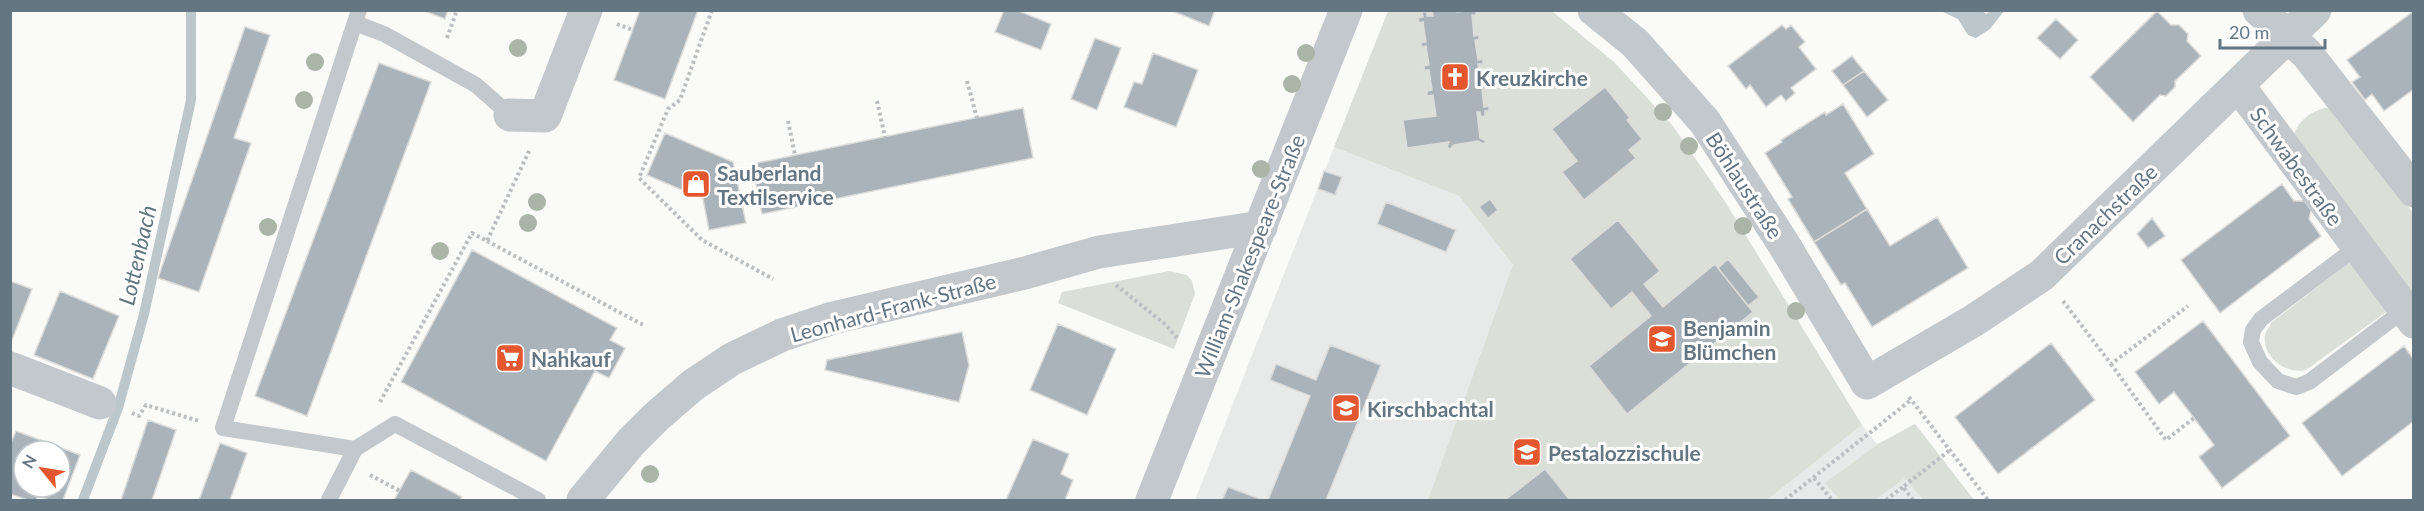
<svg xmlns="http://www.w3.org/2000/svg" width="2424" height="511" font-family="Lato,sans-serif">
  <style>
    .built { fill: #e8e9e9 }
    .green { fill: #dadfd7 }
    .water { fill: #bbc7cb }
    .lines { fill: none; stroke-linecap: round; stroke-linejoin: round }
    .stream { stroke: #bbc7cb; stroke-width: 10 }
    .building { fill: #aab3b9; stroke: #dcdcda; stroke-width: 1.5; fill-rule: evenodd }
    .path { stroke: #bbbfc2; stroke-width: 4; stroke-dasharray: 3 3; stroke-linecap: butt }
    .service { stroke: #c3c8cc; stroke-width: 16 }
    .minor { stroke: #c3c8cc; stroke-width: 33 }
    .tree { fill: #aab4a7 }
    .labels { text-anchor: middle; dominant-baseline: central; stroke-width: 6; stroke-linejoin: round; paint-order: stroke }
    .poi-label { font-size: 21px; font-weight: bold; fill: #657683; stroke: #fff; text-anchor: start }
    .street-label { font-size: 21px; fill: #657683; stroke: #fff }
    .water-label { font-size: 22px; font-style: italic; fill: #60757c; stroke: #fff }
  </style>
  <rect width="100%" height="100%" fill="#fafaf8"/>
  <path class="built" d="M1334 147 1459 196 1513 265 1650 500H1195Z
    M1915 424 1974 500H1767L1862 425 1877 444Z"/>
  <path class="green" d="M1388 11H1552L1614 62 1673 126 1724 200 1862 425 1767 500H1570L1545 469 1505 500H1428L1513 265 1459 196 1334 147Z
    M2331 107 2340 113 2413 213V301L2294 135C2299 119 2314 109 2331 107Z
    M2350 262 2386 312 2306 370C2286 375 2262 357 2265 335 2266 331 2270 326 2272 322Z
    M1169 271 1187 275 1192 281 1195 294 1174 349 1058 303 1062 292Z
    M1915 424 1974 500H1923L1905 478 1875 500H1840L1825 483 1877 445Z"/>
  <path class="water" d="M1941 11H1982L1986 14 1991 11H2004L1990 29 1976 38 1968 35 1958 19Z"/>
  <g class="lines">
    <path class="stream" d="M83 500 118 408 144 314 191 100V10"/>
  </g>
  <path class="building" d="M422 10H448L445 19Z
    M640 10H698L665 99 614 80Z
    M1004 10H1016L1051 24 1041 50 995 32Z
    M1170 10H1215L1209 26Z
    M1432 10H1456L1457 12 1476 10V15H1472L1474 36 1479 35V40H1475L1478 60 1483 59V64H1478L1481 84 1486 83V88L1482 89 1484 107 1489 106V111H1485V116L1481 117 1480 112H1477L1480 138 1486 141 1483 144 1478 141 1454 145 1450 149 1447 147 1449 142 1407 148 1403 120 1436 116 1433 95 1427 96V91L1432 90 1429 70H1424V66L1429 65 1426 46 1422 47 1421 42H1426L1423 22 1419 23 1418 18 1423 17 1422 12H1427V16H1433Z
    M2157 11 2171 25H2179L2188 34 2187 41 2201 56 2175 81V87L2166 96 2160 95 2133 122 2090 77Z
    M2414 11V89L2384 111 2372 94 2365 100 2352 82 2360 77 2347 60Z
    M2056 19 2078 40 2060 59 2037 38Z
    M1782 25 1786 29 1791 25 1805 42 1799 47 1816 69 1791 88 1795 93 1786 101 1781 95 1766 107 1750 85 1746 89 1728 66Z
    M245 27 270 35 234 138 251 143 199 292 158 278Z
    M1095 38 1121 48 1097 110 1071 99Z
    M1153 53 1198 70 1176 127 1124 107 1134 82 1142 84Z
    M1852 56 1864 71 1843 85 1832 71Z
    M379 63 431 82 307 416 255 396Z
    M1864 71 1888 100 1867 117 1843 85Z
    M1605 87 1630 118 1627 120 1642 139 1629 150 1636 158 1584 200 1562 172 1577 161 1552 129Z
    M1843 104 1874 154 1845 173 1867 209 1814 242 1788 199 1792 197 1765 153 1782 142 1781 140 1825 112 1826 115Z
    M1023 108 1033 158 762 214 752 164Z
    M665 133 733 162 746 223 709 230 703 199 647 175Z
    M1324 171 1342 177 1335 195 1318 189Z
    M2282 184 2294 201H2304L2311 210 2309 219 2321 236 2220 313 2181 260Z
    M1490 199 1498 210 1488 218 1479 207Z
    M1386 202 1456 230 1446 252 1377 224Z
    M1867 209 1890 246 1937 217 1968 268 1872 327 1845 283 1841 285 1814 242Z
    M2152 218 2165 236 2148 248 2137 234Z
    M1618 220 1660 271 1644 284 1663 307 1715 264 1753 312 1627 414 1589 366 1651 316 1632 292 1611 309 1570 259Z
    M472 250 617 328 610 340 625 348 609 378 595 371 546 461 401 382Z
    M1728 259 1759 297 1748 306 1718 268Z
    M10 281 32 289 10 345Z
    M60 291 119 316 93 379 34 355Z
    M2203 321 2290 436 2222 488 2199 457 2214 445 2194 418 2174 392 2159 404 2135 372Z
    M1058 324 1116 349 1087 415 1030 390Z
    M962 332 969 365 959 402 825 370 827 360Z
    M2051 343 2095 400 1998 474 1955 417Z
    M1330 345 1381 365 1326 500H1268L1310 396 1270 380 1276 364 1316 380Z
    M2404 346 2414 360V421L2342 476 2302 423Z
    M148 420 176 430 152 500H121Z
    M16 431 80 455 63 500H49L38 496 36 500H28L10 494V445ZM24 451H60V487H24Z
    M1033 439 1069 454 1061 474 1073 480 1065 500H1006Z
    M220 443 247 453 230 500H199Z
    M1545 469 1570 500H1505Z
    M411 470 462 497 460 500H394Z
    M1228 487 1263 500H1222Z"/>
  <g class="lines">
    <path class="path" d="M712 10 680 100 668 109 639 178 702 240 773 279
      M617 24 633 30
      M447 38 457 10
      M967 81 977 118
      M877 101 885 137
      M788 121 795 155
      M487 241 645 326
      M1116 285 1166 325 1178 339
      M2063 301 2111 364 2188 306
      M2111 364 2166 440 2194 418
      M1909 397 1988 500
      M380 402 472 233 487 241 530 149
      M132 413 139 416 146 405 199 421
      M370 475 400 491
      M1814 478 1832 500
      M1785 500 1911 400
      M1886 500 1903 487
      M1913 500 1903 487 1950 450"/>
    <path class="service" d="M355 23 384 34 476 85 510 115
      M2357 247 2261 319 2253 330 2251 342 2260 362 2278 381 2296 387 2309 382 2404 310
      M355 449 223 428 359 10
      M329 500 355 449 395 424 538 500"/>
    <path class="minor" d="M1594 10 1635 43 1705 122 1783 243 1867 383 1973 321 2042 275 2315 10
      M2259 10 2307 54 2414 191
      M2238 85 2414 322
      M510 115 545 116 586 10
      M10 368 100 403
      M583 500 631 442 656 417 693 385 732 359 782 335 833 318 1025 273 1099 252 1261 227
      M1152 500 1346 10"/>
  </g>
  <g class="tree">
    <circle cx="518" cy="48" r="9"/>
    <circle cx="1306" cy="53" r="9"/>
    <circle cx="315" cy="62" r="9"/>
    <circle cx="1292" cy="84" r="9"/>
    <circle cx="304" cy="100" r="9"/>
    <circle cx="1663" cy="112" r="9"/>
    <circle cx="1689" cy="146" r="9"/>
    <circle cx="1261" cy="169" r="9"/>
    <circle cx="537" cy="202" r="9"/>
    <circle cx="528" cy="223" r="9"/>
    <circle cx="1743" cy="226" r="9"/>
    <circle cx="268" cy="227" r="9"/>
    <circle cx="440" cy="251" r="9"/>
    <circle cx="1796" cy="311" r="9"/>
    <circle cx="650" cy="474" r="9"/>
  </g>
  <defs>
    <g id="church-square" transform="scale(1.5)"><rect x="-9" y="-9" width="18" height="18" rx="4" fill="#e4572e" stroke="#fff"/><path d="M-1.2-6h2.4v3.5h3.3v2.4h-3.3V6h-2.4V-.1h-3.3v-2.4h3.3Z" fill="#fff"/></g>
    <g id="shop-square" transform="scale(1.5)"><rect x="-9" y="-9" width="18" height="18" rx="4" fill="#e4572e" stroke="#fff"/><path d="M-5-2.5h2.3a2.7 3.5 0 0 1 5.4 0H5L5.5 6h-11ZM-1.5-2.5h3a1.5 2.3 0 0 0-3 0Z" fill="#fff"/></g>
    <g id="school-square" transform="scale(1.5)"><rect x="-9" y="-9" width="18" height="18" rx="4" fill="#e4572e" stroke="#fff"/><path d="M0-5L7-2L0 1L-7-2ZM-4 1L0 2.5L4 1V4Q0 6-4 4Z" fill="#fff"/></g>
    <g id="supermarket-square" transform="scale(1.5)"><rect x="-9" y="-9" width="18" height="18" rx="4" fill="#e4572e" stroke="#fff"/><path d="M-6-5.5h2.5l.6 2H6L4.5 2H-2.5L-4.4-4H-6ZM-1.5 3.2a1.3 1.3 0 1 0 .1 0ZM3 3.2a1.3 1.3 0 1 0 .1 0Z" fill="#fff"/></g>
  </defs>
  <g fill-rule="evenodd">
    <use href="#church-square" x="1455" y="77"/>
    <use href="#shop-square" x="696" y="184"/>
    <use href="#school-square" x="1662" y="339"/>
    <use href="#supermarket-square" x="510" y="358"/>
    <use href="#school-square" x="1346" y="408"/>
    <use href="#school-square" x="1527" y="452"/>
  </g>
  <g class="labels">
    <g class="poi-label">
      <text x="1476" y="77">Kreuzkirche</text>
      <text x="717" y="172">Sauberland<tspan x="717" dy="24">Textilservice</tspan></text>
      <text x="1683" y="327">Benjamin<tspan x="1683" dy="24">Blümchen</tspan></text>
      <text x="531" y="358">Nahkauf</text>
      <text x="1367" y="408">Kirschbachtal</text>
      <text x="1548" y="452">Pestalozzischule</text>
    </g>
    <g class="street-label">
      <text transform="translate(2297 166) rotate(54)">Schwabestraße</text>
      <text transform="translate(1745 185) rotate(57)">Böhlaustraße</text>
      <text transform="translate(2105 214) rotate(-44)">Cranachstraße</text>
      <text transform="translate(1249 256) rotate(-68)">William-Shakespeare-Straße</text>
      <text transform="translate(893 307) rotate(-15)">Leonhard-Frank-Straße</text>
    </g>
    <g class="water-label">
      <text transform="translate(137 255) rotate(-77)">Lottenbach</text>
    </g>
  </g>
  <rect width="2424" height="511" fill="none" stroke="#657683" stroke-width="24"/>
  <g transform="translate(42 469) rotate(300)"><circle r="28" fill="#ffffff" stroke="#c1c8cd" stroke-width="1.5"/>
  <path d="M0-4.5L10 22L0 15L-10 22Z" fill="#e4572e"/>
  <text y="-9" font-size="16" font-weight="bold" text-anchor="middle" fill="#657683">N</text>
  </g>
  <path d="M2220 39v9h105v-9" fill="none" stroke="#657683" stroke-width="3"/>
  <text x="2229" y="39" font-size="18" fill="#657683" stroke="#ffffff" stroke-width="4.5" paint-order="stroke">20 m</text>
</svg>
